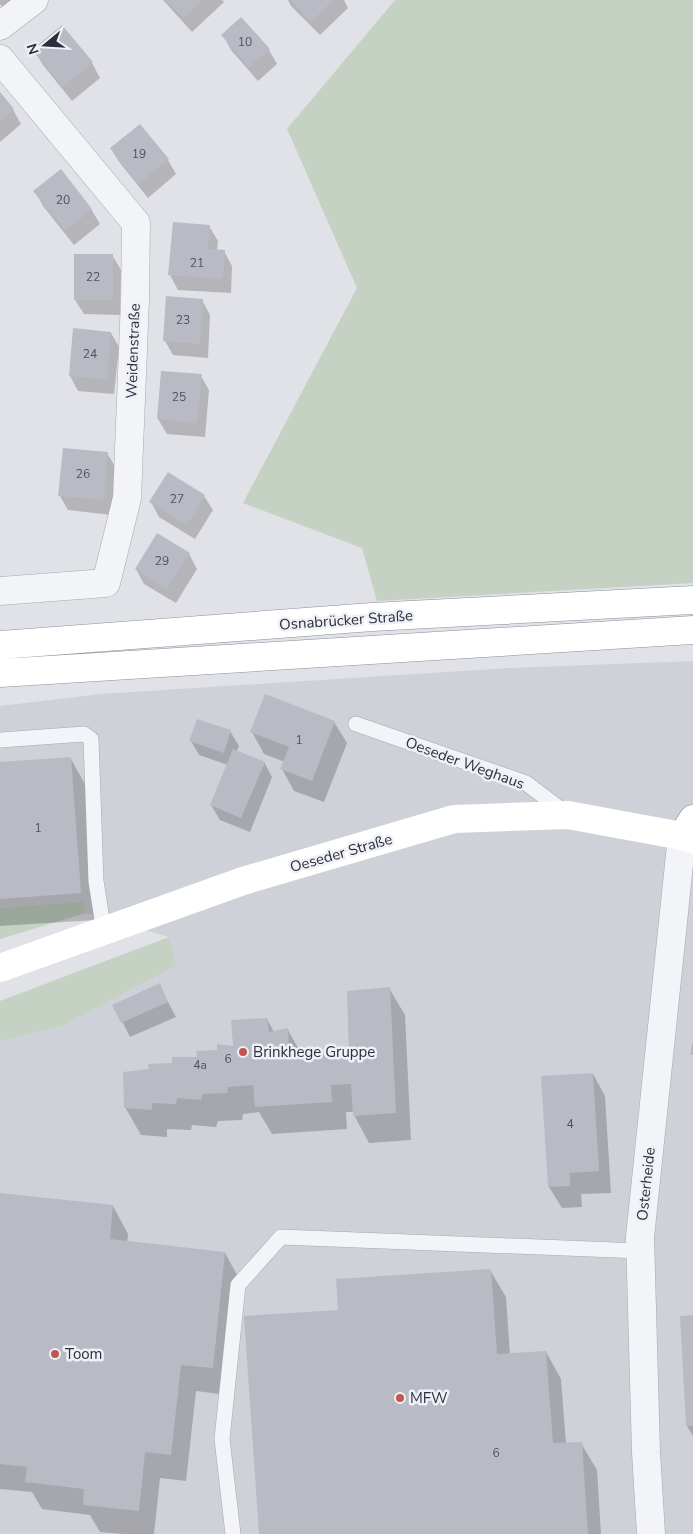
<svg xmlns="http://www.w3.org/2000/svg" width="693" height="1534" font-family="'Nunito Sans',sans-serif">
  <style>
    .built { fill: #cfd1d9 }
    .green { fill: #c4d1c3 }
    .shadow { fill: #0003 }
    .building { fill: #b9bbc4 }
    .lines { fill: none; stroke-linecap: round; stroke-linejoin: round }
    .lane-casing { stroke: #a7a8b2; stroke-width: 16 }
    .street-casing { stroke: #a7a8b2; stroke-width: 29 }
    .highway-casing { stroke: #8a8e9d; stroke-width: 29 }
    .lane { stroke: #f3f4f7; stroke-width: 15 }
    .street { stroke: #f3f4f7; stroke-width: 28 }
    .secondary { stroke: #fff; stroke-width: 28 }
    .highway { stroke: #fff; stroke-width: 28 }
    .poi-dot { fill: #bf5653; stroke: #f0f1f6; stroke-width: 2 }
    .labels { text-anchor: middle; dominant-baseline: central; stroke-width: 5; stroke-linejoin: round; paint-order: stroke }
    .number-label { font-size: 12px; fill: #4e5160 }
    .street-label { font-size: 15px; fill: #2b2e3e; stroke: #f0f1f6 }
    .poi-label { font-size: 15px; fill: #2b2e3e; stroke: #f0f1f6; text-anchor: start }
  </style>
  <rect width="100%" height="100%" fill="#e1e2e8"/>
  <path class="built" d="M693 661V1534H0V1041L60 1027 177 964 169 937 86 913 82 901 0 908V706L101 694 509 668Z"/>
  <path class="green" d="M395 0H693V583L377 601 362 548 243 503 357 288 287 129Z
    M83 901 86 913 0 939V908Z
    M169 937 177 965 60 1027 0 1041V1001Z"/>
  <path class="shadow" d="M0 0H21L6 12 0 4Z
    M163 0H222L224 2 192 32Z
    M288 0H344L348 8 320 35 291 6Z
    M62 27 92 63 100 78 72 101 43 65 34 50Z
    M223 35 269 50 277 64 258 81 231 50Z
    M0 94 13 110 21 124 0 142Z
    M111 149 168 160 176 174 148 198 120 163Z
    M60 170 91 209 100 224 74 245 43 206 35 191Z
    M209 226 218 241 217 251H224L232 266 231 293 178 290 170 275Z
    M112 255 121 270 120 315 84 314 75 300Z
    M202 300 210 315 208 358 173 355 165 341Z
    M74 329 111 333 119 347 114 394 78 391 70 376Z
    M201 376 209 390 205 437 167 434 158 419Z
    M107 453 116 468 111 515 68 510 60 496Z
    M204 496 213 510 195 539 159 517 151 502Z
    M189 554 197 569 176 603 144 584 136 569Z
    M334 722 347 743 324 802 294 791 282 769 285 762 264 754 252 732Z
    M230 731 239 746 237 751 264 762 272 777 250 832 220 820 211 805 228 765 199 755 191 741Z
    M71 759 86 786 96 920 0 926V763Z
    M159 985 176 1017 130 1037 114 1005Z
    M389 988 405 1015 411 1140 369 1143 354 1115V1112H346L347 1129 272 1134 259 1112 243 1114 242 1120 218 1121 216 1127 192 1125 191 1130 167 1129V1137L141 1135 125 1107 150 1070 235 1047 267 1019 274 1032 288 1030 302 1055 326 1053 329 1060 351 1059Z
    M593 1074 605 1096 611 1193 581 1194 582 1207 562 1208 549 1187Z
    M0 1194 113 1206 128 1234 127 1243 225 1253 240 1280 228 1395 196 1391 186 1481 160 1478 154 1534H123L100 1532 90 1515 42 1509 32 1492 0 1489Z
    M490 1270 506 1297 510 1355 546 1352 561 1379 566 1444 581 1443 597 1470 601 1534H260L340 1311Z
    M693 1316V1436L687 1426Z"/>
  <path class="building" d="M166 0H202L183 18Z
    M290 0H333L311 22Z
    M241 17 270 49 249 67 221 35Z
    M62 25 93 62 63 87 32 50Z
    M0 92 14 109 0 121Z
    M140 124 169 159 138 184 110 148Z
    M61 169 92 209 65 231 33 191Z
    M173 222 210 225 208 249 225 250 223 279 168 275Z
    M74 254H113V300H74Z
    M166 296 203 299 200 344 163 341Z
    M73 328 111 332 107 380 69 376Z
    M161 371 202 374 197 423 157 419Z
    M63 448 108 452 104 500 58 496Z
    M168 472 205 495 187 525 149 502Z
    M157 533 190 553 167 589 135 569Z
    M265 694 335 721 312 781 280 769 289 747 250 732Z
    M197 719 231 730 224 753 189 741Z
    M233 749 265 762 241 818 210 805Z
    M71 757 81 893 0 899V762Z
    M160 983 168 1002 121 1023 112 1005Z
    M390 987 396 1113 353 1116 351 1084 331 1085 332 1102 255 1107 253 1085 228 1087 227 1093 203 1094 201 1100 177 1098 176 1104 152 1103V1110L124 1108 123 1072 149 1069 148 1064 172 1063V1057H197L196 1051 217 1050V1044L233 1046 231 1020 267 1018 269 1032 288 1028 289 1055 326 1052 327 1059 349 1058 347 991Z
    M692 1042 693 1043V1055H690Z
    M593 1073 599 1171 570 1173V1186L548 1187 541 1076Z
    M0 1193 113 1205 110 1239 225 1252 213 1368 181 1365 171 1455 145 1452 139 1511 83 1505 84 1489 25 1482 27 1467 0 1464Z
    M491 1269 497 1354 546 1351 553 1443 582 1442 588 1534H259L244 1316 338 1310 336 1279Z
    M693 1315V1426H686L680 1316Z"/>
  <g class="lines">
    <g class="lane-casing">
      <path id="lane" d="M356 724 526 783 567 814
        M0 740 84 734 91 739 96 881 104 932
        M233 1534 222 1439 238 1285 281 1237 641 1251"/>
    </g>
    <g class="street-casing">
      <path id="street" d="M0 26 34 0
        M0 59 136 223 135 300 127 498 106 583 0 591
        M651 1534 646 1452 640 1237 682 836"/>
    </g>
    <g class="highway-casing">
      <path id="highway" d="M0 645 372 617 693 600
        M0 673 693 630
        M682 836 693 819"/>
    </g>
    <use href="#lane" class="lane"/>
    <use href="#street" class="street"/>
    <path class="secondary" d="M0 968 243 881 454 819 568 815 682 836 693 839"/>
    <use href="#highway" class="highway"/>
  </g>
  <g class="poi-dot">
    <circle cx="243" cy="1052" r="5"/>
    <circle cx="55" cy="1354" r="5"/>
    <circle cx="400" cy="1398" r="5"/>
  </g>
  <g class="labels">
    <g class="number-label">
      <text x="245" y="42">10</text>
      <text x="139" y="154">19</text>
      <text x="63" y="200">20</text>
      <text x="197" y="263">21</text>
      <text x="93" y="277">22</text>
      <text x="183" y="320">23</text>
      <text x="90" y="354">24</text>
      <text x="179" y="397">25</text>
      <text x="83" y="474">26</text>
      <text x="177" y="499">27</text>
      <text x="162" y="561">29</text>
      <text x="299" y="740">1</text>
      <text x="38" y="828">1</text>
      <text x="228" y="1059">6</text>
      <text x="200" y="1065">4a</text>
      <text x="570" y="1124">4</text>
      <text x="496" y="1453">6</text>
    </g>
    <g class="street-label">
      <text transform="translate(133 351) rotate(-88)">Weidenstraße</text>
      <text transform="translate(346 620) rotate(-4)">Osnabrücker Straße</text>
      <text transform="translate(465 763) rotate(20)">Oeseder Weghaus</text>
      <text transform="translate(341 853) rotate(-16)">Oeseder Straße</text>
      <text transform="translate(646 1184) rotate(-84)">Osterheide</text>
    </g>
    <g class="poi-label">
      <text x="253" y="1052">Brinkhege Gruppe</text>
      <text x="65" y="1354">Toom</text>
      <text x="410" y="1398">MFW</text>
    </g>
  </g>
  <g transform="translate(45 45) rotate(252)" stroke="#f0f1f6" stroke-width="4" paint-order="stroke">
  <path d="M0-4L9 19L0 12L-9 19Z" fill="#2b2e3e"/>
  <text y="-8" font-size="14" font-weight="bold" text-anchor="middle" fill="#2b2e3e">N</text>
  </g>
</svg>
